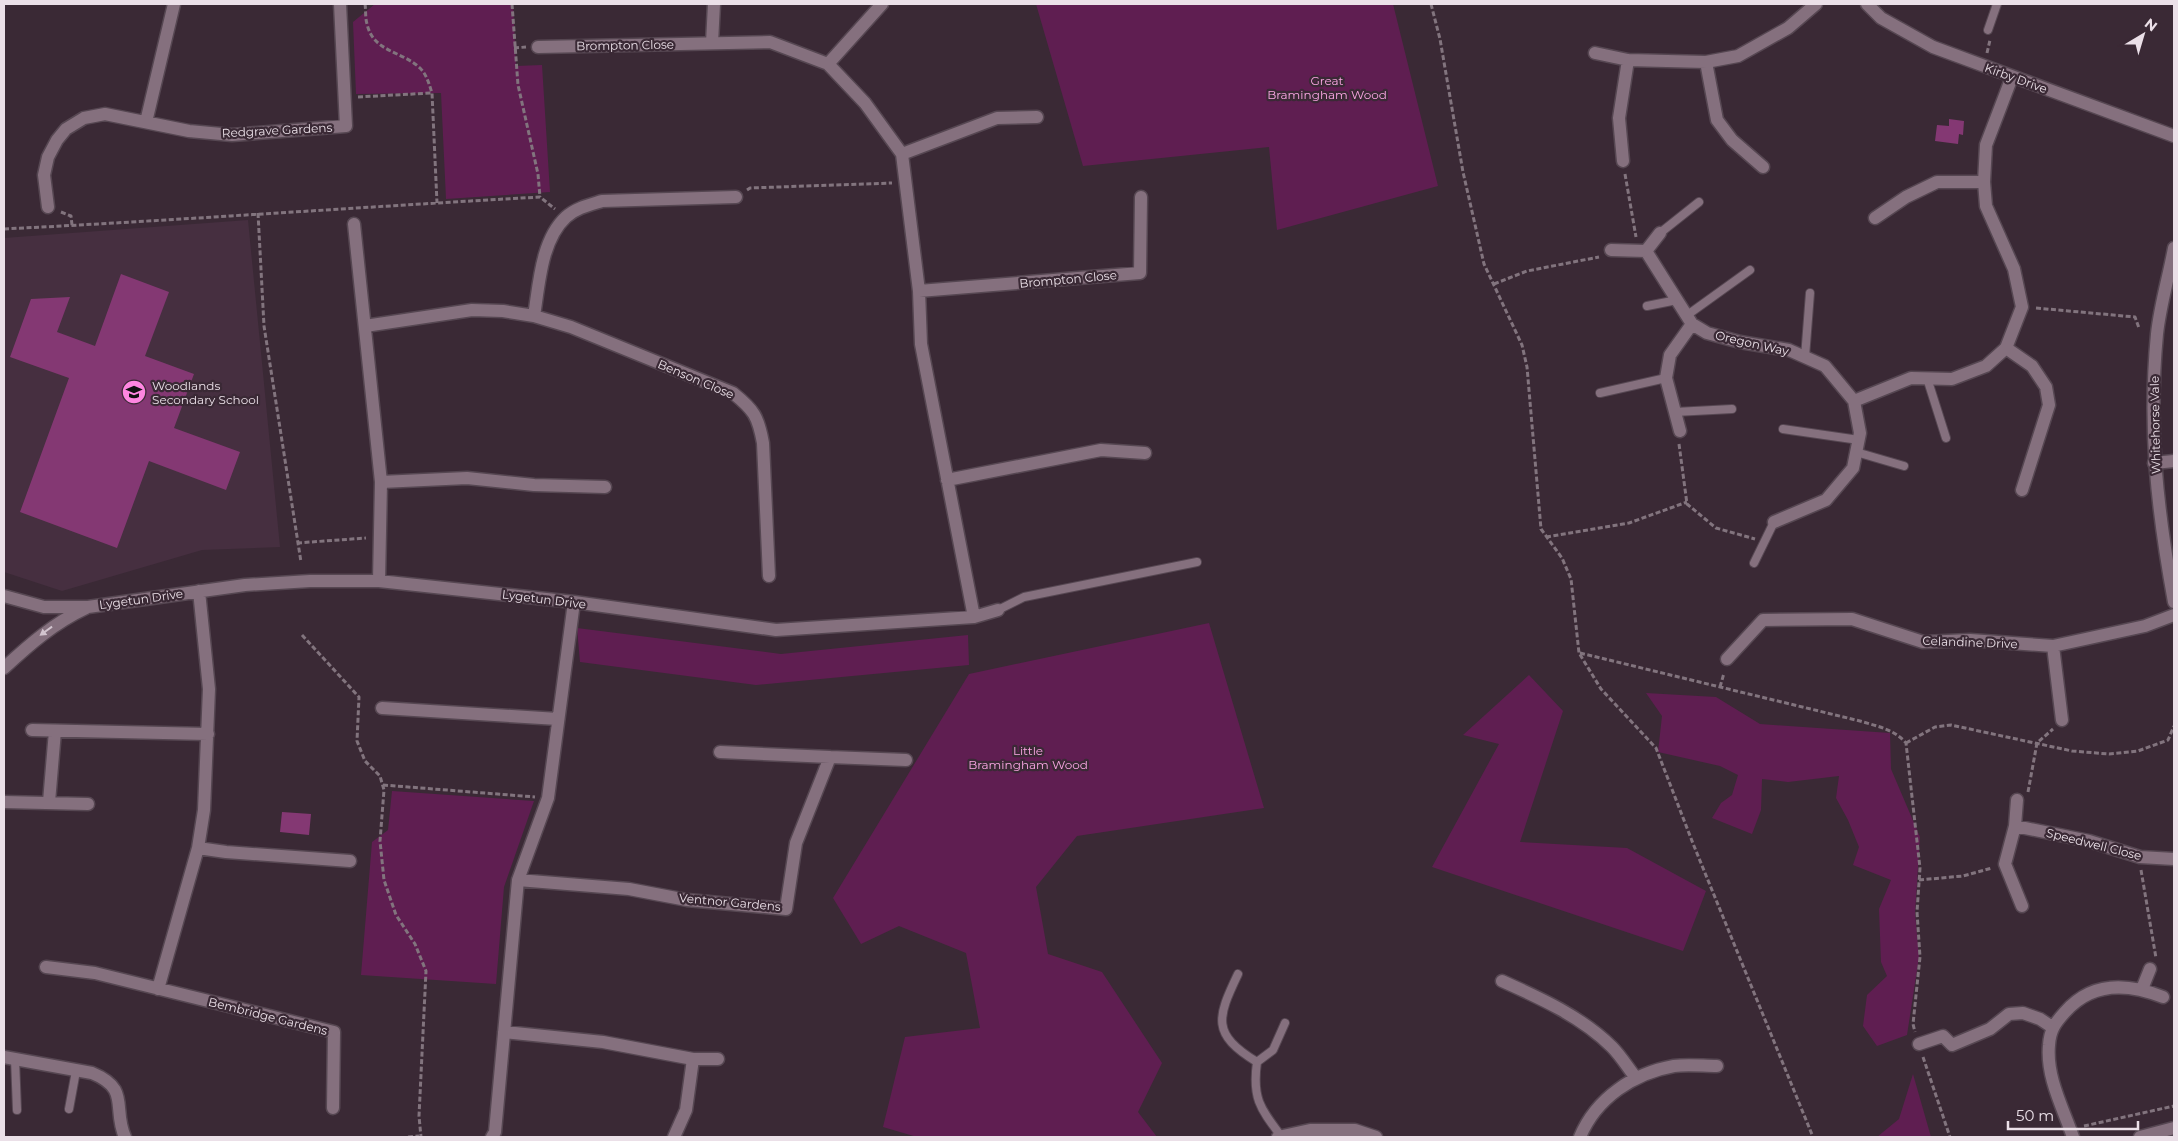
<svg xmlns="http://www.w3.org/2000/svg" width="2178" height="1141" font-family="Montserrat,sans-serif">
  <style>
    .built { fill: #462f40 }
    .green { fill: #5f1e51 }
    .building { fill: #843873 }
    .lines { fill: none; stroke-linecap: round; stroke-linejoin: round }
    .lane-casing { stroke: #564752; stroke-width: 10 }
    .street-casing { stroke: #564752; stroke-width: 15 }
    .secondary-casing { stroke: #564752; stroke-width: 15 }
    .path { stroke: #82747e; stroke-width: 3; stroke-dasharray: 5 2.5; stroke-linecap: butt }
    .lane { stroke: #85707e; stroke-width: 8 }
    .street { stroke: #85707e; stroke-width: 12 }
    .secondary { stroke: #85707e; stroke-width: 12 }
    .oneway { fill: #d2c4ce }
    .labels { text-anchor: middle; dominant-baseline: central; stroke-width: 4.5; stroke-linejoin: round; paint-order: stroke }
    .street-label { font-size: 12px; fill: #ebe0e8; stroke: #3a2935 }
    .park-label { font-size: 12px; fill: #fba6e4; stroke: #3a2935 }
    .poi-label { font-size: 12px; fill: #ebe0e8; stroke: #3a2935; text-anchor: start }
  </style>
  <rect width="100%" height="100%" fill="#3a2935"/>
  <path class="built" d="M248 220 280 547 202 550 62 591 4 572V238Z"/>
  <path class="green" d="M375 4H513L516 66 542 65 550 192 446 199 441 93 356 94 353 22Z
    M1036 4H1393L1438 186 1277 230 1269 147 1083 166Z
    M1209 623 1264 808 1077 836 1036 887 1048 954 1102 972 1162 1063 1138 1112 1157 1137H917L883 1127 905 1037 980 1028 966 953 899 926 861 944 833 898 969 674Z
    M577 628 781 654 968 635 969 665 756 685 580 662Z
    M1529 675 1563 711 1520 842 1627 848 1706 891 1683 951 1432 867 1499 744 1463 735Z
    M1646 693 1716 697 1760 724 1890 733 1891 769 1920 837 1915 913 1919 957 1907 1035 1877 1046 1863 1026 1867 995 1887 976 1881 962 1879 909 1891 880 1853 865 1859 847 1848 820 1836 798 1839 776 1788 782 1762 779 1761 810 1752 834 1712 818 1721 803 1732 795 1738 775 1720 766 1658 752 1662 716Z
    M392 791 534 801 504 887 496 984 361 975 372 842 388 830Z
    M1913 1074 1931 1137H1877L1899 1119Z"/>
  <path class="building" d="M1949 119 1964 121 1963 135 1959 134 1958 144 1935 141 1937 125 1949 126Z
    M121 274 169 292 145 356 194 374 174 428 240 452 226 490 149 461 117 548 20 512 69 378 10 357 31 299 70 297 57 332 95 346Z
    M282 812 311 814 309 835 280 832Z"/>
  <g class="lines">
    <g class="lane-casing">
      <path id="lane" d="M1988 30 1997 4
        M1660 233 1699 202
        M1647 306 1677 300
        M1686 316 1750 270
        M1805 357 1810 293
        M1927 378 1946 438
        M1600 393 1666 378
        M1675 412 1732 409
        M1783 429 1859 440
        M1856 452 1904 466
        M1754 563 1774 522
        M998 610 1024 597 1197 562
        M1238 974C1217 1018 1211 1034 1257 1062L1273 1050 1285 1023
        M15 1059 17 1110
        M1257 1062C1252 1098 1260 1108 1281 1136
        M69 1109 76 1071"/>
    </g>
    <g class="street-casing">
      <path id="street" d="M1867 4 1881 18 1933 47 2174 136
        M712 43 714 4
        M538 47 770 42 828 64 865 103 902 154 919 291 921 344 974 617
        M1595 53 1628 60 1706 62 1738 56 1788 28 1816 4
        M1706 62 1717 120 1732 140 1763 167
        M828 64 882 4
        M146 122 174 4
        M902 154 997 118 1037 117
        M1623 161 1619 118 1628 60
        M48 207 44 175 48 157 57 140 66 129 84 118 105 114 189 131 232 135 346 126 340 4
        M1875 218 1906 197 1937 182H1984
        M354 224 381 482 379 581
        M1611 250 1646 251 1692 324 1707 333 1740 342 1789 350 1825 366 1854 401 1860 433 1853 468 1826 500 1774 522
        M1646 251 1660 233
        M919 291 1140 273 1141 197
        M534 316C539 285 541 240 566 217 576 208 589 205 602 201L736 197
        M365 326 472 310 503 311 534 316 571 327 733 393C754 410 758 416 763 443L769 576
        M2006 348 2032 366 2046 387 2049 405 2022 490
        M1854 401 1911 378 1952 379 1986 366 2006 348 2022 307 2014 269 1986 206 1984 182 1986 145 2012 77
        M1680 431 1666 378 1670 355 1692 324
        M2154 463 2174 461
        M947 480 1101 450 1145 453
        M381 482 467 478 534 485 605 487
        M4 596 44 607H88L245 585 310 581H379L574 602 776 630 974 617 998 610
        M2053 646 2062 720
        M1727 659 1763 620 1852 619 1923 642 1970 640 2053 646 2145 626 2174 615
        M4 668C30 644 54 623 86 608
        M382 708 558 719
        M32 730 208 734
        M830 757 906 760
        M2017 800 2015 826 2005 864 2022 906
        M4 802 88 804
        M49 802 55 731
        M2015 826 2089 841 2140 857 2174 859
        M198 848 226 852 350 861
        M518 880 629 889 687 900 786 909 796 843 830 757 720 752
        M46 967 95 973 334 1032 333 1108
        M1502 981C1540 998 1582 1017 1612 1047 1621 1056 1628 1068 1636 1078
        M158 989 198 848 204 810 209 689 199 591
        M2142 989 2150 969
        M504 1032 603 1042 693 1059 686 1110 674 1137
        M1919 1044 1943 1036 1952 1045 1990 1029 2009 1014 2023 1013 2040 1019 2052 1027
        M4 1057 92 1073C131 1089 112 1108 125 1137
        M693 1059H718
        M492 1137 495 1132 518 880 548 798 574 602
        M1278 1137 1310 1130H1355L1376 1137
        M1580 1137C1596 1098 1634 1073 1674 1066 1688 1064 1703 1066 1717 1066
        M2073 1137C2063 1108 2046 1077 2049 1045 2050 1030 2055 1023 2065 1012 2092 981 2128 983 2163 997"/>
    </g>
    <g class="secondary-casing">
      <path id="secondary" d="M2174 248C2169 276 2160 305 2157 334 2148 428 2157 509 2174 602
        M2140 1137 2174 1128"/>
    </g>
    <path class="path" d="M365 4C366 10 365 17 367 24 373 52 402 51 420 68 427 75 429 84 432 93L437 203
      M512 4 518 85 538 174 540 197
      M1431 4 1440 39 1463 172 1484 264 1522 345 1527 367 1541 529 1562 558 1571 579 1579 653 1601 689 1656 748 1694 846 1813 1137
      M514 48 526 47
      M1987 53 1990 40
      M358 97 431 93
      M1625 174 1636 237
      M747 190 750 188 892 183
      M61 212 71 216 72 225
      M258 213 264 326 301 562
      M4 229C183 220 361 207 540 197L555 209
      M1494 284 1527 271 1599 257
      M2036 308 2135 317 2139 328
      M1679 444 1687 504 1716 528 1755 539
      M1546 537 1629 523 1687 502
      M297 543 366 538
      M302 635 359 697 357 741 365 761 380 776 384 790 380 841 384 880 396 915 415 944 426 971 419 1116 421 1137
      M1580 653 1860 721C1876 726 1894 729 1906 743L1920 868 1917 912 1920 957 1913 1024 1915 1032
      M1720 687 1724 673
      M1906 743 1935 727 1951 725 2072 751 2109 754 2138 751 2168 740 2174 726
      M383 785 535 797
      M2028 792 2037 743 2053 729
      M2141 870 2156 958
      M1919 880 1963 876 1992 868
      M1923 1057 1950 1137
      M2084 1126 2174 1106
      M408 1137 419 1136"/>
    <use href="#lane" class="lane"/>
    <use href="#street" class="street"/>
    <use href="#secondary" class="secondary"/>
  </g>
  <defs><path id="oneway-solid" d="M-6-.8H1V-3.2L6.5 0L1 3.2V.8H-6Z" transform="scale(1.25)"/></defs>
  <use class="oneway" href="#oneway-solid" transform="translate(46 631) rotate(144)"/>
  <defs>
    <g id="school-disc" transform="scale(1.25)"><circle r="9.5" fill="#fe86e1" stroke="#3a2935"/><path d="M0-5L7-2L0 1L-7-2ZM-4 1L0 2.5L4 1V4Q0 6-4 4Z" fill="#111"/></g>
  </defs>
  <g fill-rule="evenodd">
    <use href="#school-disc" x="134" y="392"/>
  </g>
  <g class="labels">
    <g class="street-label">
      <text transform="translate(625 45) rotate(-1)">Brompton Close</text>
      <text transform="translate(2016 78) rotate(20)">Kirby Drive</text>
      <text transform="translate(277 130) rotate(-3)">Redgrave Gardens</text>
      <text transform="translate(1068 279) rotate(-5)">Brompton Close</text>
      <text transform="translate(1752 343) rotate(13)">Oregon Way</text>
      <text transform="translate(696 379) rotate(23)">Benson Close</text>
      <text transform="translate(2155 425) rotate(-91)">Whitehorse Vale</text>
      <text transform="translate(141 599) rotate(-8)">Lygetun Drive</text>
      <text transform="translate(544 599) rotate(7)">Lygetun Drive</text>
      <text transform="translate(1970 642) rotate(2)">Celandine Drive</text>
      <text transform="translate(2094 844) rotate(14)">Speedwell Close</text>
      <text transform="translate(730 902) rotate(5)">Ventnor Gardens</text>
      <text transform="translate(268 1016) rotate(14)">Bembridge Gardens</text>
    </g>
    <g class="park-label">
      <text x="1327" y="80">Great<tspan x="1327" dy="14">Bramingham Wood</tspan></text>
      <text x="1028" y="750">Little<tspan x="1028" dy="14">Bramingham Wood</tspan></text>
    </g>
    <g class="poi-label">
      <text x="152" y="385">Woodlands<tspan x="152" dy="14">Secondary School</tspan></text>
    </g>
  </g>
  <rect width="2178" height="1141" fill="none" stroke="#ebe0e8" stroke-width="10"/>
  <g transform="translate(2143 35) rotate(38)" stroke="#3a2935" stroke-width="4" paint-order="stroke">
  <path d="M0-4L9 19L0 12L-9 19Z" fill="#ebe0e8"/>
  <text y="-8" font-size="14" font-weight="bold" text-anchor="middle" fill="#ebe0e8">N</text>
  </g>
  <path d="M2008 1121v8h130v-8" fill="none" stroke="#ebe0e8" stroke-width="2.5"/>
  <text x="2016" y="1121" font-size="15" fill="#ebe0e8" stroke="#3a2935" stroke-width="4" paint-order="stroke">50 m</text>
</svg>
